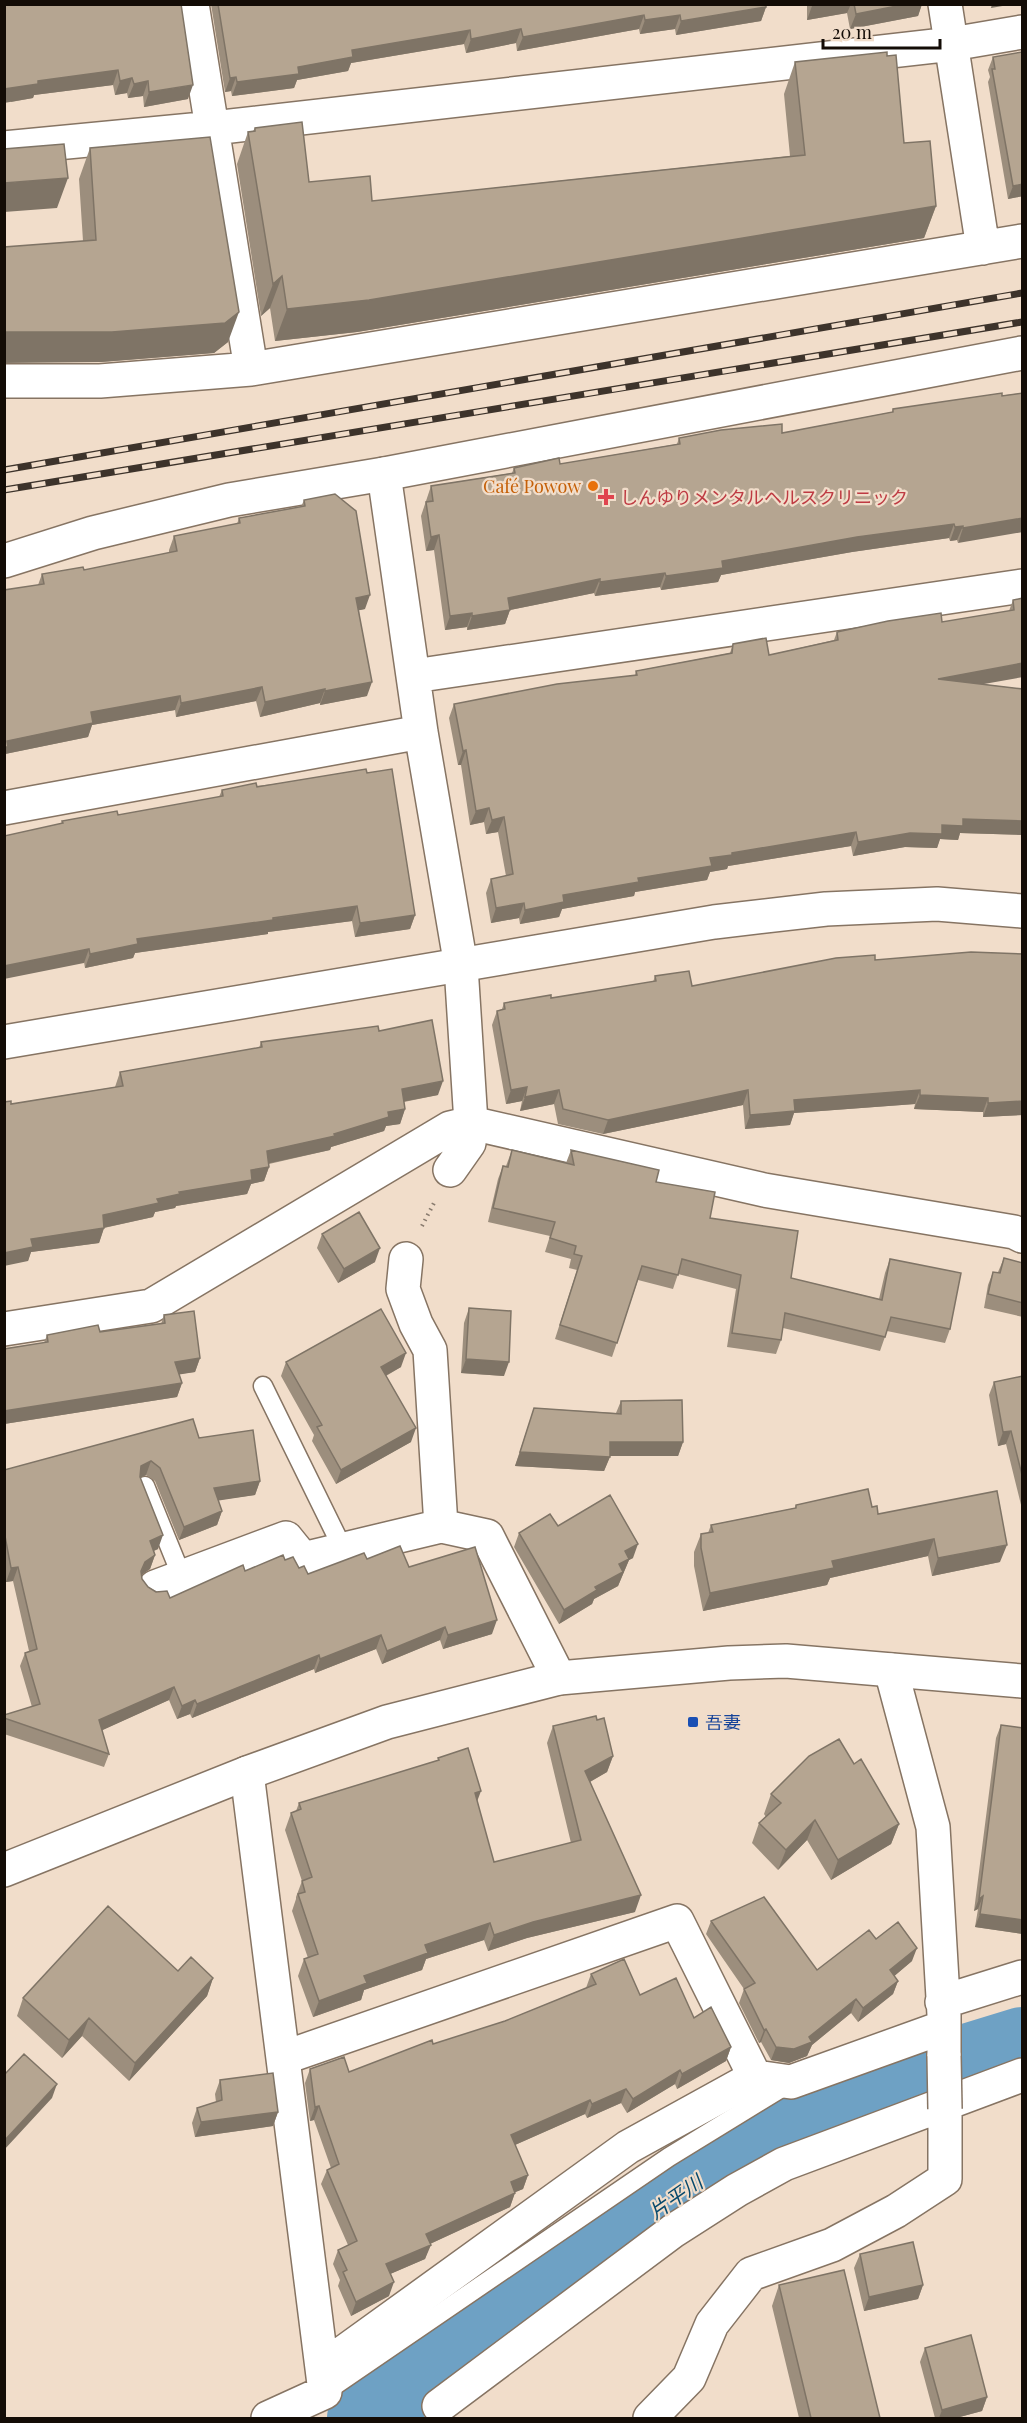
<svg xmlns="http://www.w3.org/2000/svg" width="1027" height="2423" font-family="'Playfair Display','Noto Sans JP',serif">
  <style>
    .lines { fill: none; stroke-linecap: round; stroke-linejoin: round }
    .river { stroke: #6ea1c4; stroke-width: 70 }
    .service-casing { stroke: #867463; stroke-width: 21 }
    .minor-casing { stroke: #867463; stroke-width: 36 }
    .tertiary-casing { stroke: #867463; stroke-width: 36 }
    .secondary-casing { stroke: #867463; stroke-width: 36 }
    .path { stroke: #897b6e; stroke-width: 4; stroke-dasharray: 1.5 4.5; stroke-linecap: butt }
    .service { stroke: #fff; stroke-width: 18 }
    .minor { stroke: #fff; stroke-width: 33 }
    .tertiary { stroke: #fff; stroke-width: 33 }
    .secondary { stroke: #fff; stroke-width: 33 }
    .rail-casing { stroke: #3d332b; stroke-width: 7 }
    .rail { stroke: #f1ddca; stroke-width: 4.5; stroke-dasharray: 14; stroke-linecap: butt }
    .minor-bridge-casing { stroke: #867463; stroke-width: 36; stroke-linecap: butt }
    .minor-bridge { stroke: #fff; stroke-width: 33 }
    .wall { fill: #9c8e7d }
    .shaded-wall { fill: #7f7466 }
    .building { fill: #b5a591; stroke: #7f7466; stroke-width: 1.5 }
    .food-dot { fill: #e8710a; stroke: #f1ddca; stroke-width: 2 }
    .health-dot { fill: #e0444e; stroke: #f1ddca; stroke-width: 2 }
    .transit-dot { fill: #1a4fb4; stroke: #f1ddca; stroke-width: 2 }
    .labels { text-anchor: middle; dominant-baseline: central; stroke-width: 4.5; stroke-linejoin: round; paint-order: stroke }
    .food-label { font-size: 18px; fill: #c56008; stroke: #f1ddca; text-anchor: end }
    .health-label { font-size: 18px; fill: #be3a42; stroke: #f1ddca; text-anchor: start }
    .transit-label { font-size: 18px; fill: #164399; stroke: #f1ddca; text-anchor: start }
    .water-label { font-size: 20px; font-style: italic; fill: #06496c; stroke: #f1ddca }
  </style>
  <rect width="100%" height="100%" fill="#f1ddca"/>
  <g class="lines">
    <path class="river" d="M362 2418 688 2186 759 2141 865 2090 1022 2042"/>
    <g class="service-casing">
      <path id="service" d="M263 1386 343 1549
        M145 1486 182 1577
        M325 2392 669 2157 788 2084"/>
    </g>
    <g class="minor-casing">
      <path id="minor" d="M192 4 251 369
        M945 4 983 248
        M4 148 213 128 952 44 1022 32
        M4 381H100L251 369 1022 241
        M384 474 421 732 461 966 471 1123 469 1143 450 1170
        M414 676 1022 586
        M4 808 421 732
        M406 1259 403 1289 416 1324 430 1350 441 1526
        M4 1329 151 1306 450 1128 471 1123 764 1190 1014 1232 1022 1236
        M155 1587 286 1538 303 1559 441 1526 487 1536 559 1678
        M891 1670 933 1827 944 2015V2056
        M247 1773 325 2392 268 2418
        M942 2002 1022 1977
        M283 2058 677 1921 755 2077 628 2147 322 2368
        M755 2077 791 2082 944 2027
        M439 2406 673 2231 737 2190 784 2164 1022 2075
        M650 2418 689 2378 712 2324 751 2274 832 2245 896 2211 945 2179V2109"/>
    </g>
    <g class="tertiary-casing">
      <path id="tertiary" d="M4 561 93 533 229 500 384 474 1022 353
        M4 1042 714 922 826 909 937 904 1022 911"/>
    </g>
    <g class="secondary-casing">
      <path id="secondary" d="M4 1870 247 1773 387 1722 559 1678 729 1663 786 1661 1022 1681"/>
    </g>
    <path class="path" d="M422 1226 435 1201"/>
    <use href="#service" class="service"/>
    <use href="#minor" class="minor"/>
    <use href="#tertiary" class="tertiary"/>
    <use href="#secondary" class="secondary"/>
    <g class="rail-casing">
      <path id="rail" d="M4 470 1022 293
        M4 490 1022 322"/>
    </g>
    <use href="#rail" class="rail"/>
    <g class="minor-bridge-casing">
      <path id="minor-bridge" d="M944 2056 945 2109"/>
    </g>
    <use href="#minor-bridge" class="minor-bridge"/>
  </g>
  <path class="wall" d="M4 4 188 99 144 107 143 96 128 98 127 93 115 95 113 85 34 95 33 98 11 102Z
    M211 4H766V7L761 21 676 35 675 29 640 34 639 29 517 51 516 43 466 53 464 44 351 63 348 71 297 80 294 88 232 96 231 91 225 92Z
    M807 4H922L918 16 850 29 847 13 807 20Z
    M993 57H1023V196L1008 199 988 82 990 77 988 70Z
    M795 62 904 143 936 206 924 238 357 332 275 341 270 308 261 316 237 164 248 132 253 131 255 128 309 182 372 201 790 156 784 94Z
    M90 148 228 342 214 353 101 362 83 241 79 179Z
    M1023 393 958 543 957 540 950 541 949 538 852 552 721 575 718 582 661 590 660 587 595 596 594 593 510 610 505 624 467 630V627L445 630 434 550 426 551 421 516 431 486 512 473 514 468 560 464 677 444 679 438 782 433 892 412 893 409Z
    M304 500 365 609 359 610 367 696 320 705V703L260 717 256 701 176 717 175 710 92 725 88 737 5 754 4 756V590L38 585 42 574 84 570 169 553V550L174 536 237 524 239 518 301 507Z
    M1023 598 982 684 1023 689V835L960 833 958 840 940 839 937 848 905 847 853 856 851 846 728 866 727 869 710 872 707 880 635 892 634 896 562 909 559 917 520 924 519 918 491 923 486 893 491 879 506 876 498 832 486 834 484 822 470 825 461 765H458L449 718 454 704 635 675 636 671 730 653 733 644 769 655 834 640 837 632 942 622 1009 611 1013 600Z
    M367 773 415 915 410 929 355 937 352 921 268 932V934L135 953 133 958 85 968 61 824 62 821 118 815 219 797 222 790Z
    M1023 954V1115L983 1117V1112L914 1109 915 1104 794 1113 790 1125 745 1129 743 1105 603 1134 558 1124 554 1104 520 1111 522 1101 506 1104 492 1025 497 1011 502 1009 504 1003 551 998 653 982 655 976 692 986 875 960Z
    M379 1031 438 1095 404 1102 405 1109 400 1124 386 1126 384 1131 331 1147 330 1150 269 1164V1167L264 1181 251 1184 247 1194 176 1206 175 1208 155 1212 153 1217 104 1228 99 1243 31 1252 28 1261 11 1104 115 1087 120 1072 259 1048 261 1042Z
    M512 1150 566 1163 571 1150 656 1182 710 1218 791 1278 879 1299 885 1273 890 1259 950 1329 945 1343 887 1331 880 1351 783 1328 781 1340 776 1354 727 1347 736 1289 678 1274 673 1289 638 1280 612 1357 555 1339 577 1270 569 1268 571 1259 545 1252 550 1236 488 1222 498 1179 503 1166H506Z
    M322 1234 375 1262 338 1283 317 1248Z
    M1004 1258 1023 1263V1317L984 1308 988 1285 993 1272H998Z
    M469 1308 504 1376 461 1373 464 1323Z
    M164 1315 200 1358 195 1372 179 1374 182 1383 177 1397 4 1424V1349L44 1343 47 1335 100 1332 161 1324Z
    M286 1362 401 1367 386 1376 411 1442 336 1484 312 1441 314 1435 281 1376Z
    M1023 1376V1513L1006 1444 998 1446 989 1395 994 1382Z
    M621 1401 683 1442 678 1456H610L604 1471 515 1466 534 1408 616 1413Z
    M199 1438 260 1481 255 1495 218 1500 222 1511 217 1525 179 1540 155 1481 146 1475 140 1478 158 1549 154 1551 155 1555 150 1569 142 1574V1579L148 1587 170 1598 245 1571 285 1560 299 1568 308 1574 367 1559 409 1567 492 1634 443 1649 440 1640 382 1664 376 1649 315 1673 314 1669 192 1718 190 1714 177 1719 169 1700 102 1730 109 1754 104 1767 4 1734V1715L32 1707 20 1666 25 1653 29 1651 13 1581 6 1582 4 1572V1470Z
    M796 1505 872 1507 878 1514 1000 1562 932 1576 928 1556 830 1578 827 1585 703 1611 694 1566V1552L701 1534 708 1533 711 1525 795 1508Z
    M558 1526 633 1558 629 1560 618 1586 594 1599 592 1604 559 1624 514 1547 519 1533Z
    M597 1720 613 1756 607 1772 590 1782 635 1912 527 1938 488 1951 484 1940 426 1959 422 1970 364 1990 361 2000 313 2017 298 1976 304 1959 308 1958 292 1911 296 1899V1897L302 1881 285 1830 291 1813 296 1811 299 1803 437 1761 438 1758 477 1802 494 1862 571 1843 547 1743 553 1726Z
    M1001 1725 1023 1728V1934L975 1927 978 1909 974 1911 996 1738Z
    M854 1764 899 1824 891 1844 831 1880 807 1840 778 1870 752 1843 759 1823 766 1817 764 1814 771 1794Z
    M711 1921 817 1970 912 1961 894 1976 898 1981 893 1994 858 2022 851 2013 812 2045 807 2056 789 2063 771 2060 761 2042 759 2043 739 2003 744 1989 706 1934Z
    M178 1971 213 1978 207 1996 129 2081 82 2036 62 2058 17 2016 23 1998Z
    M591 1974 694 2018 731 2047 726 2061 677 2089 675 2084 627 2113 621 2103 587 2118 585 2114 515 2145 528 2175 523 2189 515 2192 510 2207 430 2244 425 2259 390 2274 389 2296 351 2316 338 2286 340 2280 333 2264 338 2250 348 2245 321 2184 327 2170 331 2168 314 2120 310 2121 305 2083 310 2069 349 2072 505 2021 586 1988Z
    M220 2080 278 2112 273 2126 195 2137 192 2123 197 2108 216 2102 215 2094Z
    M860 2254 923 2285 918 2299 864 2311 854 2268Z
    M779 2285 880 2418H799L772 2306Z
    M925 2348 987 2397 982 2411 956 2418H935L920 2362Z"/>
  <path class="shaded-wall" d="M821 4H851L847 13 807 20 812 6Z
    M907 4H922L918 16 850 29 856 14Z
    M992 4H1014L991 8Z
    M766 7 761 21 676 35 681 21Z
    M644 15 639 29 517 51 523 37Z
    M680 15 675 29 640 34 645 20Z
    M521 29 516 43 466 53 471 39Z
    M470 30 464 44 351 63 348 71 297 80 294 88 232 96 237 82 298 67 352 50Z
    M118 70 113 85 34 95 33 98 4 103V89L38 81Z
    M236 77 231 91 225 92 230 78Z
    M132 78 127 93 115 95 120 81Z
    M148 81 143 96 128 98 134 84Z
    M193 85 188 99 144 107 149 92Z
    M68 178 57 208 4 212V183Z
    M1023 184V196L1008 199 1013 186Z
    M936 206 924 238 357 332 275 341 287 309Z
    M282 276 270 308 261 316 273 284Z
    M239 312 228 342 214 353 101 362 4 363V332Z
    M1023 518V532L958 543 963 528Z
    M954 524 949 538 852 552 721 575 718 582 661 590 666 576 722 561 857 537Z
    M963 526 957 540 950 541 955 527Z
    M439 535 434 550 426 551 431 537Z
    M665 573 660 587 595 596 600 582Z
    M600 579 594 593 510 610 505 624 467 630 472 616 508 598Z
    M370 595 365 609 351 612 356 598Z
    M472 613 467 627 445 630 450 616Z
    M1023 663V677L933 693 938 679Z
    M372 682 367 696 320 705 325 691Z
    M262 687 256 701 176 717 181 703Z
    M325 689 320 703 260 717 265 702Z
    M180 696 175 710 92 725 88 737 5 754 4 756V746L7 741 91 712Z
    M466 750 461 765H458L463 751Z
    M489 808 484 822 470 825 476 811Z
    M504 817 498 832 486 834 492 820Z
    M963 819 1023 821V835L960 833 958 840 940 839 937 848 905 847 853 856 858 842 942 825Z
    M856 832 851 846 728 866 727 869 710 872 707 880 635 892 634 896 562 909 559 917 520 924 525 910 563 895 638 878 732 853Z
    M524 903 519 918 491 923 496 908Z
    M357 906 352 921 268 932V934L135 953 133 958 85 968 90 954 137 939Z
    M415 915 410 929 355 937 360 923Z
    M89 949 84 963 4 979V966Z
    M443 1081 438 1095 396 1103 402 1089Z
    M527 1087 522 1101 506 1104 511 1090Z
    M559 1090 554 1104 520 1111 525 1097Z
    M748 1090 743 1105 603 1134 608 1120Z
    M920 1090 915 1104 794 1113 790 1125 745 1129 750 1115 794 1100Z
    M920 1095 988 1098 983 1112 914 1109Z
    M1023 1101V1115L983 1117 988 1103Z
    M405 1109 400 1124 386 1126 384 1131 331 1147 330 1150 261 1165 267 1151 334 1134 388 1112Z
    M269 1167 264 1181 251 1184 247 1194 176 1206 175 1208 155 1212 153 1217 98 1229 103 1215 251 1170Z
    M104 1228 99 1243 31 1252 28 1261 4 1266V1253L31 1239Z
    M380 1248 375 1262 338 1283 344 1269Z
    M406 1353 401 1367 376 1381 381 1367Z
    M200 1358 195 1372 170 1376 175 1362Z
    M466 1359 509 1362 504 1376 461 1373Z
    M182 1383 177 1397 4 1424V1411Z
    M416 1428 411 1442 336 1484 341 1470Z
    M1011 1431 1006 1444 998 1446 1003 1432Z
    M610 1442H683L678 1456H605Z
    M520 1452 610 1457 604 1471 515 1466Z
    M151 1461 146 1475 136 1480 141 1466Z
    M260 1481 255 1495 209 1502 214 1488Z
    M222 1511 217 1525 179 1540 184 1527Z
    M163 1535 158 1549 145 1554 150 1541Z
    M934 1539 928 1556 830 1578 827 1585 703 1611 710 1593 832 1561Z
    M638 1544 633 1558 629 1560 618 1586 594 1599 592 1604 559 1624 564 1610 595 1587 625 1551Z
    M1007 1545 1000 1562 932 1576 938 1558Z
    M155 1555 150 1569 140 1576 145 1562Z
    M18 1567 13 1581 6 1582 11 1568Z
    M497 1620 492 1634 443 1649 448 1635Z
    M445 1627 440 1640 382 1664 387 1651Z
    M381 1635 376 1649 315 1673 320 1659Z
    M319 1655 314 1669 192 1718 197 1704Z
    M174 1687 169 1700 94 1734 99 1720Z
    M195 1700 190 1714 177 1719 182 1706Z
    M613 1756 607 1772 579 1788 585 1771Z
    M481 1791 475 1807V1793Z
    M815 1820 807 1840 778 1870 786 1850Z
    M899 1824 891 1844 831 1880 838 1860Z
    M641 1895 635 1912 527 1938 488 1951 494 1935 533 1922Z
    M983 1896 978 1909 974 1911 979 1899Z
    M980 1914 1023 1920V1934L975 1927Z
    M490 1923 484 1940 426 1959 422 1970 364 1990 361 2000 313 2017 319 2001 364 1976 425 1945Z
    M917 1948 912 1961 885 1984 890 1970Z
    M213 1978 207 1996 129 2081 135 2063Z
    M898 1981 893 1994 858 2022 863 2008Z
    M856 1999 851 2013 812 2045 807 2056 789 2063 771 2060 776 2047 809 2037Z
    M89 2018 82 2036 62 2058 69 2040Z
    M766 2029 761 2042 759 2043 764 2030Z
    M731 2047 726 2061 677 2089 682 2074Z
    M680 2070 675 2084 627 2113 633 2099Z
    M57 2084 52 2098 4 2150V2141Z
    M626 2089 621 2103 587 2118 592 2104Z
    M590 2100 585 2114 506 2149 511 2135Z
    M319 2106 314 2120 310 2121 315 2107Z
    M278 2112 273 2126 195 2137 201 2122Z
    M528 2175 523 2189 506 2196 511 2182Z
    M515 2193 510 2207 421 2248 426 2234Z
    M431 2245 425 2259 381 2278 386 2264Z
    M394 2282 389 2296 351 2316 356 2302Z
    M923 2285 918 2299 864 2311 869 2297Z
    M987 2397 982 2411 956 2418H939L942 2410Z"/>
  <path class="building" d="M4 4H181L193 85 149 92 148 81 134 84 132 78 120 81 118 70 38 81V84L4 89Z
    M218 4H766V7L681 21 680 15 645 20 644 15 523 37 521 29 471 39 470 30 352 50 353 57 298 67 299 74 237 82 236 77 230 78Z
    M854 4H907L856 14Z
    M887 52V56L896 55 904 143 930 141 936 206 369 300 287 309 282 276 273 284 248 132 255 131V128L302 122 309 182 370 176 372 201 805 155 795 62Z
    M1022 52 1023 57V184L1013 186 992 69H995L993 57Z
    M210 137 239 312 225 323 112 332H4V247L96 240 90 148Z
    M64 144 68 178 4 183V149Z
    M1002 393V396L1023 393V518L963 528V526L955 527 954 524 857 537 722 561 723 568 666 576 665 573 600 582V579L508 598 510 610 472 616V613L450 616 439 535 431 537 426 502 433 501 431 486 515 473 514 468 559 458 560 464 680 444 679 438 721 430 782 424V433L893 412V409Z
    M335 494 356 511 370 595 356 598 372 682 325 691V689L265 702 262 687 181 703 180 696 91 712 93 723 7 741 8 747H4V590L44 584 42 574 83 567 84 570 177 551 174 536 240 523 239 518 305 506 304 500Z
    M1023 598V663L938 679 1023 689V821L963 819V826L942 825V834L910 833 858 842 856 832 732 853V855L710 858 712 866 638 878 639 882 563 895 564 902 525 910 524 903 496 908 491 879 513 874 504 817 492 820 489 808 476 811 466 750 463 751 454 704 557 684 637 675 636 671 732 653 733 644 766 638 769 655 838 640 837 632 888 621 941 613 942 622 1014 610 1013 600Z
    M366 769 367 773 392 769 415 915 360 923 357 906 273 918V920L137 939 138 944 90 954 89 949 4 966V836L63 823 62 821 117 811 118 815 223 796 222 790 256 783 257 787Z
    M971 952 1023 954V1101L988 1103V1098L920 1095V1090L794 1100 795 1111 750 1115 748 1090 608 1120 563 1109 559 1090 525 1097 527 1087 511 1090 497 1011 505 1009 504 1003 551 995V998L656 981 655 976 689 971 692 986 836 958 875 955V960Z
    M432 1020 443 1081 402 1089 405 1109 388 1112 389 1117 334 1134 335 1136 267 1151 269 1167 251 1170 252 1180 179 1192 180 1194 157 1199 159 1203 103 1215 104 1228 31 1239 33 1247 4 1253V1102L11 1101V1104L123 1086 120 1072 262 1047 261 1042 378 1026 379 1031Z
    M512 1150 574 1165 571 1150 659 1170 656 1182 715 1192 710 1218 798 1231 791 1278 882 1300 890 1259 961 1273 950 1329 891 1317 885 1337 785 1313 781 1340 732 1333 741 1275 682 1259 678 1275 642 1266 617 1343 560 1325 582 1256 574 1254 576 1246 550 1238 555 1222 493 1208 503 1166 508 1167Z
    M359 1212 380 1248 344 1269 322 1234Z
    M1004 1258 1023 1263V1303L988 1294 993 1272 1000 1273Z
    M469 1308 511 1311 509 1362 466 1359Z
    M381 1309 406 1353 381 1367 416 1428 341 1470 317 1427 322 1425 286 1362Z
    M194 1311 200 1358 175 1362 182 1383 4 1411V1349L48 1342 47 1335 98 1325 100 1332 165 1323 164 1315Z
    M1023 1376V1479L1011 1431 1003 1432 994 1382Z
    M682 1400 683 1442H610V1457L520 1452 534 1408 621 1414V1401Z
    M193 1419 199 1438 253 1430 260 1481 214 1488 222 1511 184 1527 160 1468 151 1461 141 1466 140 1477 163 1535 150 1541 155 1555 145 1562 141 1571 142 1579 148 1587 156 1592 167 1591 170 1598 243 1565 245 1571 283 1555 285 1560 293 1557 299 1568 304 1566 308 1574 364 1553 367 1559 400 1546 409 1567 475 1547 497 1620 448 1635 445 1627 387 1651 381 1635 320 1659 319 1655 197 1704 195 1700 182 1706 174 1687 99 1720 109 1754 4 1718V1715L40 1704 25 1653 37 1649 18 1567 11 1568 4 1531V1470Z
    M868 1489 872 1507 877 1506 878 1514 997 1491 1007 1545 938 1558 934 1539 832 1561 834 1568 710 1593 701 1548V1534L713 1532 711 1525 796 1508V1505Z
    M610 1495 638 1544 625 1551 629 1559 619 1564 623 1572 595 1587 597 1590 564 1610 519 1533 550 1514 558 1526Z
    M596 1716 597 1720 604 1718 613 1756 585 1771 641 1895 533 1922 494 1935 490 1923 425 1945 428 1953 364 1976 367 1983 319 2001 304 1959 318 1954 298 1894 305 1892 302 1881 312 1877 291 1813 301 1809 299 1803 439 1760 438 1758 468 1748 481 1791 475 1793 494 1862 581 1840 553 1726Z
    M1001 1725 1023 1728V1920L980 1914 983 1896 979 1899Z
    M839 1739 854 1764 861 1759 899 1824 838 1860 815 1820 786 1850 759 1823 781 1803 771 1794 809 1756Z
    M764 1897 817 1970 869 1930 876 1939 898 1922 917 1948 890 1970 898 1981 863 2008 856 1999 809 2037 812 2042 794 2049 776 2047 766 2029 764 2030 744 1989 755 1983 711 1921Z
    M108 1906 178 1971 191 1957 213 1978 135 2063 89 2018 69 2040 23 1998Z
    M624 1959 640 1995 676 1978 694 2018 711 2007 731 2047 682 2074 680 2070 633 2099 626 2089 592 2104 590 2100 511 2135 528 2175 511 2182 515 2193 426 2234 431 2245 386 2264 394 2282 356 2302 343 2272 347 2270 338 2250 357 2241 327 2170 339 2164 319 2106 315 2107 310 2069 344 2057 349 2072 432 2040 433 2044 505 2021 596 1984 591 1974Z
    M24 2054 57 2084 4 2141V2075Z
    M273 2073 278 2112 201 2122 197 2108 222 2100 220 2080Z
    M913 2242 923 2285 869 2297 860 2254Z
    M844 2270 880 2418H811L779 2285Z
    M971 2335 987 2397 942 2410 925 2348Z"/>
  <circle class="food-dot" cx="593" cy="486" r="6"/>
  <path class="health-dot" d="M603 488h6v6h6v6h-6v6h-6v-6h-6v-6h6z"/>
  <rect class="transit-dot" x="687" y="1716" width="12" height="12" rx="3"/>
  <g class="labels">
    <g class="food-label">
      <text x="581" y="486">Café Powow</text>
    </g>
    <g class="health-label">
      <text x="620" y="497">しんゆりメンタルヘルスクリニック</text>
    </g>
    <g class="transit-label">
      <text x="705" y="1722">吾妻</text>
    </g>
    <g class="water-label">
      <text transform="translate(675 2196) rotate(-35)">片平川</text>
    </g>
  </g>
  <rect width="1027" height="2423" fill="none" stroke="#130c06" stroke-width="12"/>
  <path d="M823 39v9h117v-9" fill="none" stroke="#130c06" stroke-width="3"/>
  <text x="832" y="39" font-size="18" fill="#130c06" stroke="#f1ddca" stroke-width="4.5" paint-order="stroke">20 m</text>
</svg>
